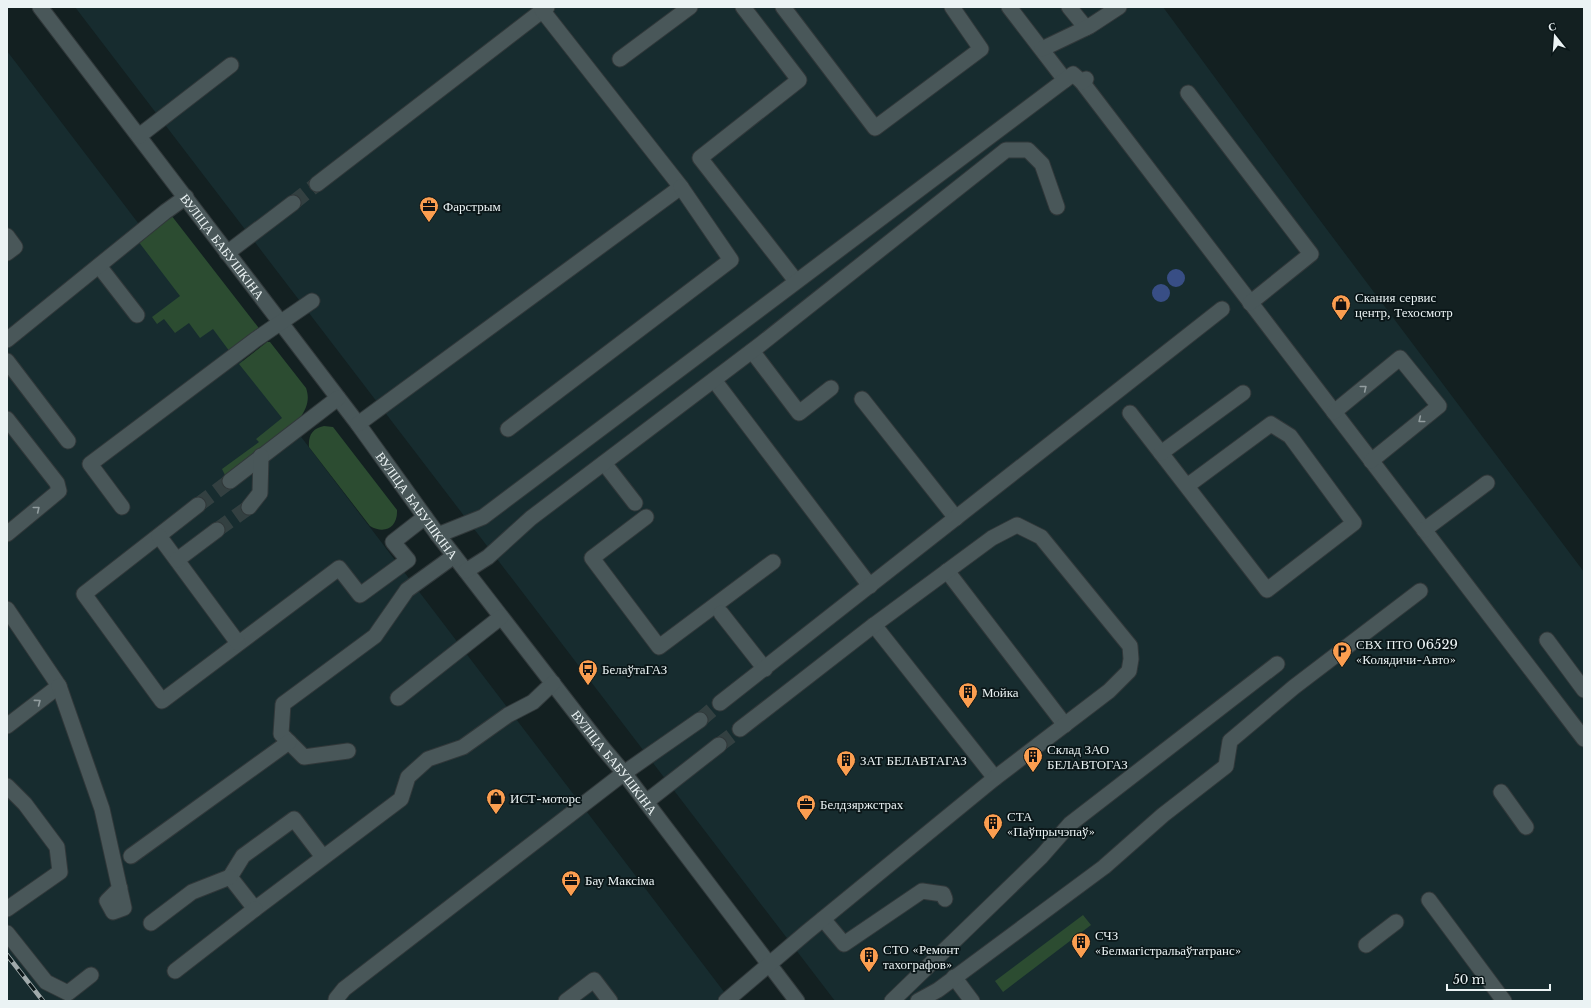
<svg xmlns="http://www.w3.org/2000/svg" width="1591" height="1008" font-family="'Libre Baskerville',serif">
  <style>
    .built { fill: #172c2f }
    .green { fill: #2c4c31 }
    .water { fill: #384e85 }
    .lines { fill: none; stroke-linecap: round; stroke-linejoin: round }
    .minor-tunnel { stroke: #334041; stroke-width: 15; stroke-dasharray: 15 8; stroke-linecap: butt }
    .minor-casing { stroke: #31383a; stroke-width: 17 }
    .minor { stroke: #495759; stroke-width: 15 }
    .rail-casing { stroke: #a0aaab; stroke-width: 4.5 }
    .rail { stroke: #0a1618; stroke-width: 3; stroke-dasharray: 9; stroke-linecap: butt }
    .oneway { stroke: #929d9f }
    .labels { text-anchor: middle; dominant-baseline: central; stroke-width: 3.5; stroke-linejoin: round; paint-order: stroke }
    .poi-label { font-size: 13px; fill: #ebf3f4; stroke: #0a1618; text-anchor: start }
    .street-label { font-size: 13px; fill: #ebf3f4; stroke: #0a1618 }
  </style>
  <rect width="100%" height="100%" fill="#132021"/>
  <path class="built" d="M75 7H1163L1313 211 1584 572V1001H835Z
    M7 51 731 1001H7Z"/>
  <path class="green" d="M171 215 258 327V331L230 352 213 329 200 338 189 323 175 333 164 319 157 324 152 317 180 296 138 241Z
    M267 342H270L306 388C310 399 307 408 300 418L225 475 222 469 259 442 256 439 282 418 239 364Z
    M324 426 333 427 397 510C398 527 385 535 370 526L309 447C308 435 313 428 324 426Z
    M1083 915 1091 925 1003 992 995 981Z"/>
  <path class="water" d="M1167 278a9 9 0 1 1 18 0a9 9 0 1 1-18 0Z
    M1152 293a9 9 0 1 1 18 0a9 9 0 1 1-18 0Z"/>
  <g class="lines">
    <path class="minor-tunnel" d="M293 203 317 184
      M198 505 230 481
      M217 530 249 507
      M700 720 720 703
      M719 745 740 729"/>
    <g class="minor-casing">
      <g id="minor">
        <path id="s1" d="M40 7 358 424 438 535 602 747 624 773 797 1001"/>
        <path d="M743 7 799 80 700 158 796 281"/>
        <path d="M783 7 875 128 981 49 952 7"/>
        <path d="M1009 7 1065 80"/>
        <path d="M1069 7 1086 28"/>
        <path d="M1042 49 1090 26 1119 7"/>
        <path d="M620 59 690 7"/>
        <path d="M1082 82 1584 739"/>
        <path d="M1188 93 1311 254 1250 303"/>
        <path d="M139 136 231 65"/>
        <path d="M317 184 547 7"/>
        <path d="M7 236 15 247 7 253"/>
        <path d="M227 253 293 203"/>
        <path d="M99 266 137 315"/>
        <path d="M7 340 165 212 186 197"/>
        <path d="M752 351 799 413 831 388"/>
        <path d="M7 361 68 441"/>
        <path d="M714 380 870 586"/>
        <path d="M862 399 956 518"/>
        <path d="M1334 412 1400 358 1439 406 1371 461"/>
        <path d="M1130 413C1176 472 1222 531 1267 590L1354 523 1290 436 1271 424 1187 486"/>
        <path d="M7 419 57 483 59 491 7 534"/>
        <path d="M358 424 681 187 542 10"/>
        <path d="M508 429 731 260 681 187"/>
        <path d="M1161 453 1243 393"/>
        <path d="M604 463 635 503"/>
        <path d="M230 481 338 398"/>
        <path d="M198 505 84 594 162 701 339 568 360 595 408 560 393 542 425 517"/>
        <path d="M122 507 90 464 255 340 312 301"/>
        <path d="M249 507 260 493 261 456"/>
        <path d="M646 517 592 558 659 647 773 562"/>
        <path d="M1424 530 1487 483"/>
        <path d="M438 535 483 517 1073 74 1082 82 1086 79"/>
        <path d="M159 536 238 643"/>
        <path d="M177 560 217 530"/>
        <path d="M466 571 488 557 531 518 761 344 1006 150H1028L1042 164 1057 207"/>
        <path d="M947 571 1065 725"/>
        <path d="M7 609 59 686 7 726"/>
        <path d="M721 613 765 669"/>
        <path d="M874 625 995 778"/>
        <path d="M1547 640 1584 690"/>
        <path d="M59 686 102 809 124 908 113 912 107 901 120 888"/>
        <path d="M398 698 501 617"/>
        <path d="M720 703 1222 309"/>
        <path d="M348 751 304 757 281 734 283 704 375 636 407 590 454 556"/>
        <path d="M7 786 25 804 57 847 60 872 7 909"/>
        <path d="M1501 792 1526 827"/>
        <path d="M646 802 719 745"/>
        <path d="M131 856 289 742"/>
        <path d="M323 857 294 819 243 856 230 877 255 909 401 799 408 777 428 759 463 747 508 715 533 702 553 683"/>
        <path d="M1429 900 1504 1001"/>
        <path d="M823 919 844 944 922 891 943 894 945 899"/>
        <path d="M151 923 192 892 230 877"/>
        <path d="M7 933 46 982 68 993 91 975"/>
        <path d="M1366 945 1396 922"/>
        <path d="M175 971 255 909"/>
        <path d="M954 977 972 1001"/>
        <path d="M336 1001V999L344 989 624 773 700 720"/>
        <path d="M566 1001 594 980 610 1001"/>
        <path d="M726 1001 807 932 995 778 1109 691 1129 671 1131 659 1130 646 1041 537 1017 525 992 538 874 625 740 729"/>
        <path d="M892 1001 1041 857 1070 824 1277 664"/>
        <path d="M918 1001 938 990 1104 867 1163 815 1226 766 1230 741 1294 687 1420 591"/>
      </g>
    </g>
    <use href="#minor" class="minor"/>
    <g class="rail-casing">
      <path id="rail" d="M7 955 43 1001"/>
    </g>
    <use href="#rail" class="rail"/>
  </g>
  <defs><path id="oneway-chevron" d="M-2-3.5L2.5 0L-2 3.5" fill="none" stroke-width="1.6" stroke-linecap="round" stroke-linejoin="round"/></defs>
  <g class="oneway">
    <use href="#oneway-chevron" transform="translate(1364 388) rotate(-39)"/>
    <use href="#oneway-chevron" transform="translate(1421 420) rotate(141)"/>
    <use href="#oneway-chevron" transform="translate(37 509) rotate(-39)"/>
    <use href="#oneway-chevron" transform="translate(38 702) rotate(-37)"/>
  </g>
  <defs>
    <g id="office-pin" transform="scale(1)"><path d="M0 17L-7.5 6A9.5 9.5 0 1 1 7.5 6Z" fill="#fb9e50" stroke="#0a1618"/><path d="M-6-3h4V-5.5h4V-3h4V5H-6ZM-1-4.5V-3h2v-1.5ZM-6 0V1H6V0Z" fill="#111"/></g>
    <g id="shop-pin" transform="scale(1)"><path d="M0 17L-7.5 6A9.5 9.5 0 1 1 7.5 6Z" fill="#fb9e50" stroke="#0a1618"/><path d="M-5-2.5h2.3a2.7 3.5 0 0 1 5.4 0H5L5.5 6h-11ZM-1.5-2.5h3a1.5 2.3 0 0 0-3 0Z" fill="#111"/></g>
    <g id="parking-pin" transform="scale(1)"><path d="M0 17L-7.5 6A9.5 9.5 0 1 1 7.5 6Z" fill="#fb9e50" stroke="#0a1618"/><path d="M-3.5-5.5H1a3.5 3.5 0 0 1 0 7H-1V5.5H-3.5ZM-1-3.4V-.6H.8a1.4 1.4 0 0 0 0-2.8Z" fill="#111"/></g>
    <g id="bus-pin" transform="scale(1)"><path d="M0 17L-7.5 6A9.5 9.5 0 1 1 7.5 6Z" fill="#fb9e50" stroke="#0a1618"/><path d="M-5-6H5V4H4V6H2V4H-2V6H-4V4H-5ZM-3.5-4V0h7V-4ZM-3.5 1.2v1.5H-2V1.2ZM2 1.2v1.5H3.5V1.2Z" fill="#111"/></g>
    <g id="building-pin" transform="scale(1)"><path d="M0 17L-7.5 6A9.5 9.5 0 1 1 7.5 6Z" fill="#fb9e50" stroke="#0a1618"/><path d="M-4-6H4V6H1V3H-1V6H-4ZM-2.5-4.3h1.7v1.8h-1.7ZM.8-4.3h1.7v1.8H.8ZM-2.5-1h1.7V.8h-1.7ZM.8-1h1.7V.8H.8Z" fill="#111"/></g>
  </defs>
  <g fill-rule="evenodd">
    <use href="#office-pin" x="429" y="206"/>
    <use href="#shop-pin" x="1341" y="304"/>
    <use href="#parking-pin" x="1342" y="651"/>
    <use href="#bus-pin" x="588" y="669"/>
    <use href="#building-pin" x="968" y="692"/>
    <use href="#building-pin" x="1033" y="756"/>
    <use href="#building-pin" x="846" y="760"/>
    <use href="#shop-pin" x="496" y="798"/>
    <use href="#office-pin" x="806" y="804"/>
    <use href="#building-pin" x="993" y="823"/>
    <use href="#office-pin" x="571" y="880"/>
    <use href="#building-pin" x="1081" y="942"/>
    <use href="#building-pin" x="869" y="956"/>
  </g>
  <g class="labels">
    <g class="poi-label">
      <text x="443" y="206">Фарстрым</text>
      <text x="1355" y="297">Скания сервис<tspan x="1355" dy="15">центр, Техосмотр</tspan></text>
      <text x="1356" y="644">СВХ ПТО 06529<tspan x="1356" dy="15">«Колядичи-Авто»</tspan></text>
      <text x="602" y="669">БелаўтаГАЗ</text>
      <text x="982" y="692">Мойка</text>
      <text x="1047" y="749">Склад ЗАО<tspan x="1047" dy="15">БЕЛАВТОГАЗ</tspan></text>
      <text x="860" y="760">ЗАТ БЕЛАВТАГАЗ</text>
      <text x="510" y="798">ИСТ-моторс</text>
      <text x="820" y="804">Белдзяржстрах</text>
      <text x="1007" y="816">СТА<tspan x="1007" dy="15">«Паўпрычэпаў»</tspan></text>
      <text x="585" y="880">Бау Максіма</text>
      <text x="1095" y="935">СЧЗ<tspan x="1095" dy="15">«Белмагістральаўтатранс»</tspan></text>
      <text x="883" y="949">СТО «Ремонт<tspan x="883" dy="15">тахографов»</tspan></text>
    </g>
    <g class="street-label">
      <text stroke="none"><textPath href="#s1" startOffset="301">ВУЛІЦА БАБУШКІНА</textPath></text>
      <text stroke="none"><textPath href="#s1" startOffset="625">ВУЛІЦА БАБУШКІНА</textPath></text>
      <text stroke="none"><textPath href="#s1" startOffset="949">ВУЛІЦА БАБУШКІНА</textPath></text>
    </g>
  </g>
  <rect width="1591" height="1008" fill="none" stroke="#ebf3f4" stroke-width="16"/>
  <g transform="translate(1555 36) rotate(343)" stroke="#0a1618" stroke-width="3" paint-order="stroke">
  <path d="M0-3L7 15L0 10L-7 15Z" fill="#ebf3f4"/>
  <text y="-6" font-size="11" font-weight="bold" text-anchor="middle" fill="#ebf3f4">С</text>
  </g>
  <path d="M1447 984v6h103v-6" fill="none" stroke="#ebf3f4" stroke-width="2"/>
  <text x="1453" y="984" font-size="12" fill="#ebf3f4" stroke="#0a1618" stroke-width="3" paint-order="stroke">50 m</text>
</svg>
